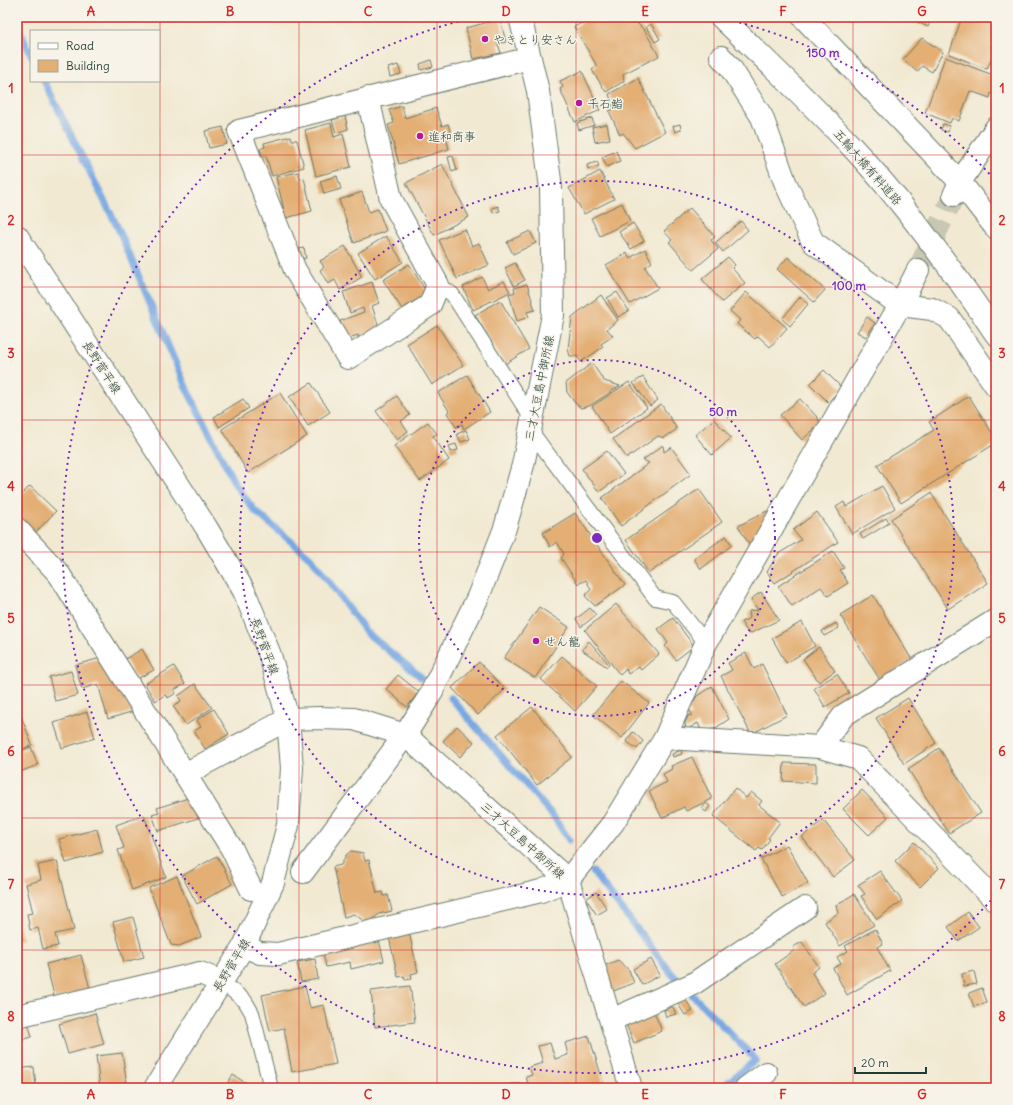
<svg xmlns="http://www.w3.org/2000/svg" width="1013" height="1105" font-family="Delius,'Klee One',sans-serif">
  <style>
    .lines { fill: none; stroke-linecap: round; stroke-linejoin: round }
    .stream { stroke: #79a9e3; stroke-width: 7 }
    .building { fill: #e3af75 }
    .street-tunnel { stroke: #c7c7b2; stroke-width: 22; stroke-dasharray: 22 11; stroke-linecap: butt }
    .lane-casing { stroke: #68796b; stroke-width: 16 }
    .street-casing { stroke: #68796b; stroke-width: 24 }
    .secondary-casing { stroke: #68796b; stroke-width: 24 }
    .primary-casing { stroke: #68796b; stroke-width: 24 }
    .lane { stroke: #fff; stroke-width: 14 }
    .street { stroke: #fff; stroke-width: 22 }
    .secondary { stroke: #fff; stroke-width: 22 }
    .primary { stroke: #fff; stroke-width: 22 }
    .grid { fill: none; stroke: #d62828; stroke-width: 1; stroke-opacity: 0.55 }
    .ring { fill: none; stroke: #7b2cbf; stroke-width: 2; stroke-dasharray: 2 4 }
    .poi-dot { fill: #b5179e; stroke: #f7f3e8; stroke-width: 1.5 }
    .labels { text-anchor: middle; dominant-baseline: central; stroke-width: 3; stroke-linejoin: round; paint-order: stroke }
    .poi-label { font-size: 12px; fill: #1f3d34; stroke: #f7f3e8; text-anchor: start }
    .street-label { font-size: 12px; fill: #1f3d34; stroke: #f7f3e8 }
    .centre { fill: #7b2cbf; stroke: #f7f3e8; stroke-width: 2 }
    .ring-label { font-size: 12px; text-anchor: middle; font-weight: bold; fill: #7b2cbf; stroke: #f7f3e8; stroke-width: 3; stroke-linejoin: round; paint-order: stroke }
    .neatline { fill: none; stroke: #d62828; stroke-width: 1.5 }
    .grid-label { font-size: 13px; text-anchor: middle; font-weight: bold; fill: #d62828 }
  </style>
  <rect width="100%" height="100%" fill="#f7f3e8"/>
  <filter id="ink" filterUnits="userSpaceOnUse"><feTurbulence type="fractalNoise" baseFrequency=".025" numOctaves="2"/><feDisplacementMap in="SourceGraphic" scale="8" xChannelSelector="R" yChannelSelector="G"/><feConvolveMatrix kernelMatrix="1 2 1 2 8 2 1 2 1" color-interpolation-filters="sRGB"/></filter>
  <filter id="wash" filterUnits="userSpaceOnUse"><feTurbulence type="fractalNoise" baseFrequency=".012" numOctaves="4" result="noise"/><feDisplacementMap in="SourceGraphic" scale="16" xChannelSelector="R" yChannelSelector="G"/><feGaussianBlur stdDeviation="0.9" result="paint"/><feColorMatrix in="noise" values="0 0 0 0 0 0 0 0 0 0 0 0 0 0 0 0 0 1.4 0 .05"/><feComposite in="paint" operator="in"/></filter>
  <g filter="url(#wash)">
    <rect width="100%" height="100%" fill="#f1e9d2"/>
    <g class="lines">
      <path class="stream" d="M17 25 31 55
        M44 81 119 230 185 385 235 484 254 510 313 560 367 633 421 677
        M451 698 554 817 569 840
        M593 872 671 973 756 1060 721 1088"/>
    </g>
    <g id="blocks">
      <path class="building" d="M593 17H626L634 20 645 31 659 56 623 74 624 81 606 92 592 70 597 66 574 27Z
        M906 17H932L928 27Z
        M962 17H978L996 24V35L991 47 996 48 987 69 949 54Z
        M500 19 506 42 498 44 501 53 473 59 466 28Z
        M651 24 660 39 655 42 646 27Z
        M922 38 943 52 932 72 922 66 917 72 903 59Z
        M945 57 996 76V94L991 93 990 98 970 91 959 121 952 118 950 123 925 113Z
        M431 60 433 67 421 70 420 64Z
        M398 65 401 74 390 77 388 68Z
        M582 71 600 110 575 122 560 89 563 87 560 81Z
        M638 78 665 132 635 148 623 133 620 135 609 111 614 109 609 94Z
        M402 106 405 118 436 108 442 126 448 124 452 137 446 138 449 149 399 164 388 125 394 123 389 110Z
        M345 116 348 129 336 133 332 120Z
        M592 118 594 125 579 130 577 123Z
        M331 123 334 137 343 134 351 167 316 176 305 130Z
        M607 124 610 139 595 142 592 127Z
        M680 124 681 130 675 132 673 126Z
        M943 124 950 126 948 132 941 130Z
        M223 127 227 144 209 148 205 131Z
        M291 136 292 140H297L304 167 272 176 266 156H262L260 149 265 147 264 143Z
        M616 151 620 161 607 167 602 157Z
        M453 156 457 170 452 172 448 157Z
        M597 162 599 166 588 169 587 165Z
        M442 164 469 217 434 235 406 183Z
        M600 171 614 199 584 214 569 188Z
        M298 172 300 179 304 178 312 211 286 218 276 177Z
        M337 176 341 189 324 194 320 181Z
        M362 192 369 212 378 209 386 231 354 243 339 200Z
        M622 203 630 221 600 236 591 218Z
        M498 206 500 211 493 213 492 208Z
        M690 208 715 237 711 240 718 249 693 270 669 242 672 240 664 231Z
        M741 221 748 230 723 252 715 243Z
        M633 223 644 241 631 249 619 232Z
        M465 229 472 246 479 243 489 265 457 279 439 240Z
        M530 231 536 243 513 254 507 242Z
        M386 236 403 262 375 279 358 253Z
        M345 246 362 277 340 290 335 280 328 284 320 270 324 267 320 261Z
        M304 248 306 258 302 259 299 249Z
        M645 249 652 262 645 267 658 288 630 304 606 265 627 253 630 258Z
        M728 257 735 265 732 268 745 283 722 302 702 279Z
        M788 257 825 290 814 302 777 269Z
        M515 263 525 280 514 286 505 268Z
        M409 264 427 293 402 309 383 280Z
        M482 277 488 289 504 281 510 292 473 310 463 287Z
        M372 282 379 303 372 306 381 333 359 340 358 335 346 339 340 321 364 312 363 308 350 313 343 292Z
        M527 284 535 310 527 312 529 317 517 321 509 294 515 292 514 288Z
        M617 292 629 311 618 317 607 298Z
        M746 292 787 328 770 347 758 336 755 339 737 324 740 320 730 311Z
        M601 295 618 320 607 329 613 336 601 344 603 347 581 362 577 356H570L568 349 572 317Z
        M800 297 808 304 790 326 782 319Z
        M500 300 529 349 505 364 475 315Z
        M867 317 875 323 866 337 857 332Z
        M437 325 463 365 432 385 407 344Z
        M592 363 604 381 620 386 589 406 581 408 575 403 567 392 566 383Z
        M824 370 842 388 828 402 810 384Z
        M467 375 490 412 464 429 462 424 456 427 447 413 449 411 438 393Z
        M643 377 658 400 650 406 633 383Z
        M629 382 647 408 610 434 592 406Z
        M311 383 330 412 308 426 289 397Z
        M280 393 307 436 248 473 222 429Z
        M397 396 410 415 401 421 408 431 397 440 376 411Z
        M969 396 996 439V443L901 503 877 465 934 430 929 422Z
        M243 399 249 408 219 427 214 417Z
        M800 399 818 418 820 424 802 440 780 415Z
        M661 404 677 429 664 438 658 436 627 458 613 439Z
        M714 419 731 438 712 455 695 435Z
        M428 422 437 434 433 436 449 460 420 481 394 446Z
        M466 430 470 439 461 442 457 434Z
        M456 444 458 450 451 452 449 446Z
        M663 445 664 452 671 447 691 474 621 526 602 498 649 463 643 460Z
        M607 451 624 474 599 492 582 469Z
        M30 486 56 511 33 535 17 519V499Z
        M882 486 895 508 852 534 836 507 844 502 846 507Z
        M699 489 722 522 649 573 626 540Z
        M931 493 988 583 948 609 891 519Z
        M767 511 770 516 752 549 738 526Z
        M817 512 838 542 775 583 767 572 778 554 801 540 793 530Z
        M575 513 625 585 595 606 585 596 591 589 586 580 578 584 561 558 564 554 557 542 550 547 543 533Z
        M886 518 889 523 863 539 860 534Z
        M726 536 732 545 701 569 694 559Z
        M833 551 844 568 840 570 848 583 828 596 821 587 792 606 778 586Z
        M761 592 779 620 749 634 741 622 750 618 749 611 758 610 751 599Z
        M873 595 912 660 880 680 840 615Z
        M616 604 659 654 641 670 639 667 628 674 626 669 620 675 585 630Z
        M539 607 569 627 535 678 504 658Z
        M590 608 596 615 581 627 576 619Z
        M673 618 694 646 676 660 665 646 668 643 658 629Z
        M802 622 815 646 786 663 772 638Z
        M836 623 839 628 824 636 822 631Z
        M589 641 609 664 607 667 582 650Z
        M819 647 835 671 819 682 803 659Z
        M142 649 154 670 137 679 125 659Z
        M746 653 754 669 762 664 787 715 751 734 721 676 732 670 728 663Z
        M562 656 597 686 575 711 541 679Z
        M101 658 134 711 108 719 98 684 82 689 75 665Z
        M479 662 505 689 478 715 452 688Z
        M174 666 185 684 174 690 176 693 168 698 165 695 155 701 145 684Z
        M71 671 78 695 55 701 49 677Z
        M837 674 849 693 825 707 814 688Z
        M398 675 419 692 407 707 386 689Z
        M621 681 649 703 622 738 593 715Z
        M195 684 212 708 186 725 173 706 181 701 178 696Z
        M712 686 729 719 714 729 701 730 698 723 686 730 685 723 688 716 692 715 689 709 697 696Z
        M908 698 936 743 904 764 876 718Z
        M17 705 32 745 17 751Z
        M532 707 572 757 537 785 497 735Z
        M214 709 229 734 205 749 194 731 201 727 197 720Z
        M87 712 95 738 62 748 54 723Z
        M457 726 474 742 460 757 443 741Z
        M633 732 643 741 637 749 626 741Z
        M31 747 38 765 17 773V752Z
        M939 748 981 813 949 833 908 769Z
        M681 750 682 754 673 757 672 754Z
        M692 757 712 799 686 811 684 807 662 818 649 791 667 782 663 774 672 769 671 766Z
        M784 763 816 764V783L783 781Z
        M735 788 746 798 751 792 762 801 759 805 780 822 768 838 770 839 762 850 759 848 756 851 713 816Z
        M862 790 888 817 869 835 843 809Z
        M191 797 198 818 158 831 152 814 159 812 157 808Z
        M706 803 710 806 706 812 702 809Z
        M144 815 166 877 132 890 118 850 124 848 116 825Z
        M823 820 855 860 833 877 802 837Z
        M97 829 103 852 66 863 59 839Z
        M914 842 939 868 920 887 895 861Z
        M787 845 808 883 782 897 761 859Z
        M351 851 363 853 365 861 369 860 377 893 383 892 384 896 388 895 392 911 379 914 371 921H364L354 914 344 917 333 867 341 865 346 855Z
        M217 856 232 884 197 904 182 876Z
        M57 861 74 930 55 934 58 946 43 949 38 928 30 930 27 914 33 913 26 884 41 880 38 865Z
        M880 871 902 901 877 919 861 896 865 894 858 885Z
        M177 876 201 937 179 946 171 945 149 888Z
        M596 892 607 909 597 915 586 899Z
        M854 894 874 925 840 946 825 922 838 913 836 905Z
        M968 912 979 927 958 941 948 927Z
        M133 917 144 957 124 962 113 922Z
        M17 926H19L22 940 17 941Z
        M875 929 883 944 877 947 890 971 847 995 833 968 841 964 837 957 848 951 845 946Z
        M409 932 418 972 411 974 412 979 405 980 404 976 398 977 389 937Z
        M379 940 384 961 351 969 350 962 326 967 323 953Z
        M802 942 819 967 812 973 825 993 804 1007 775 964 795 950 793 947Z
        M81 955 90 989 55 999 46 964Z
        M315 959 318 979 301 982 297 962Z
        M651 959 660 975 642 985 633 969Z
        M618 960 629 970 634 983 611 992 602 967Z
        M974 971 977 984 964 986 962 974Z
        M305 986 310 1008 324 1005 336 1064 292 1072 284 1028 270 1031 262 995Z
        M410 986 415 1022 375 1027 371 991Z
        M982 988 987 1002 974 1007 969 993Z
        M684 997 693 1011 685 1015 676 1001Z
        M673 1007 676 1014 666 1017 664 1010Z
        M654 1012 662 1031 634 1043 626 1024Z
        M95 1013 104 1044 68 1054 59 1024Z
        M27 1019 32 1037 17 1041V1022Z
        M589 1036 605 1088H511V1084H528L526 1077 532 1075 529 1067 543 1063 538 1046 550 1043 555 1059 568 1055 565 1043Z
        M122 1053 127 1084 122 1088H100L96 1056Z
        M34 1067 36 1088H17V1069Z
        M233 1075 254 1088H224Z"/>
    </g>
  </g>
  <g filter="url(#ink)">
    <use href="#blocks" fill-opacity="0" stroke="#68796b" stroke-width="1"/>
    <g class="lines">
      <path class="street-tunnel" d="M918 270 954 195"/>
      <g class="lane-casing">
        <path id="lane" d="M438 285 452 294 532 419
          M530 430 655 598 673 602 706 643
          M222 982 245 1001 252 1013 271 1088"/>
      </g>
      <g class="street-casing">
        <path id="street" d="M803 17 960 182 996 228
          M721 57 730 67 762 117 785 182 813 242 900 305 932 309 949 318 996 386
          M368 98 391 199 438 285 430 305 348 358 295 270 239 131 530 58
          M954 195 960 182 996 128
          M17 529 59 574 232 849 251 889
          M665 738 820 747 858 758 996 901
          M820 747 844 715 996 620
          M185 774 288 719
          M303 872 405 735
          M244 946 260 953 278 954 541 891 568 880 613 823 665 738 706 643 900 305 918 270
          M17 1016 200 973 222 982
          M611 1020 693 984 805 908
          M746 1088 766 1073"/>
      </g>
      <g class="secondary-casing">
        <path id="secondary" d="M721 17C765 59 810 102 852 147 905 204 952 269 996 334
          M288 719 319 718 354 719 405 735 568 880 631 1088
          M405 735 429 697 478 597 505 528 523 465 553 315 551 188 538 91 520 17"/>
      </g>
      <g class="primary-casing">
        <path id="primary" d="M17 236 206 527 244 591 270 655 288 719 292 768 288 825 273 883 244 946 155 1088"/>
      </g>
      <use href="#lane" class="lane"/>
      <use href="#street" class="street"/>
      <use href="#secondary" class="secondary"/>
      <use href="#primary" class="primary"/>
    </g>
  </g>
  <path class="grid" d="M160 17V1088M299 17V1088M437 17V1088M576 17V1088M714 17V1088M853 17V1088M17 155H996M17 287H996M17 420H996M17 552H996M17 685H996M17 818H996M17 950H996"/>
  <g class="ring">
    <circle cx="597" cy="538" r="178"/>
    <circle cx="597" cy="538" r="357"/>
    <path d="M995 896A535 535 0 1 1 472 18M722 18A535 535 0 0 1 995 180"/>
  </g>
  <g class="poi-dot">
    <circle cx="485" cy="39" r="4"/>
    <circle cx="579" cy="103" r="4"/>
    <circle cx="420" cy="136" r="4"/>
    <circle cx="536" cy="641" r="4"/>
  </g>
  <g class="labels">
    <g class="poi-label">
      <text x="493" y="39">やきとり安さん</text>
      <text x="587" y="103">千石鮨</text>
      <text x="428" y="136">進和商事</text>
      <text x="544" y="641">せん龍</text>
    </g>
    <g class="street-label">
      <text transform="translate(868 167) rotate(49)">五輪大橋有料道路</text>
      <text transform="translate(102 367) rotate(57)">長野菅平線</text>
      <text transform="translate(539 388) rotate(-79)">三才大豆島中御所線</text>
      <text transform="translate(265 646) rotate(70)">長野菅平線</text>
      <text transform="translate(523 840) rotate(42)">三才大豆島中御所線</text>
      <text transform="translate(231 965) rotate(-59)">長野菅平線</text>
    </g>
  </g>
  <circle cx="597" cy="538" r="6" class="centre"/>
  <g class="ring-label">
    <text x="823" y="57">150 m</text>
    <text x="849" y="290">100 m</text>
    <text x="723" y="416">50 m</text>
  </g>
  <rect width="1013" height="1105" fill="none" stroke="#f7f3e8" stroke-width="44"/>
  <rect x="30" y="30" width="130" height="52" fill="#f7f3e8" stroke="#a1aaa0"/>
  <rect x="38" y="43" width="20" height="6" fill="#ffffff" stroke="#a1aaa0"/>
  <text x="66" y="50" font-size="12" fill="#1f3d34">Road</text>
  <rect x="38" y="60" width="20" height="12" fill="#e3af75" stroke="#a1aaa0"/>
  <text x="66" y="70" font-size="12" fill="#1f3d34">Building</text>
  <path d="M855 1067v6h71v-6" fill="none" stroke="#1f3d34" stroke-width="2"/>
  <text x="861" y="1067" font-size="12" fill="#1f3d34" stroke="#f7f3e8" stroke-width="3" paint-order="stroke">20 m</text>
  <rect x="22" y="22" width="969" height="1061" class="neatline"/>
  <g class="grid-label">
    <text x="91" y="16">A</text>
    <text x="230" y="16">B</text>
    <text x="368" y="16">C</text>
    <text x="506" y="16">D</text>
    <text x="645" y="16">E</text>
    <text x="783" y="16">F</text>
    <text x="922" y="16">G</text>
    <text x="11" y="93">1</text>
    <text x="1002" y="93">1</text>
    <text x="11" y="225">2</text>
    <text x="1002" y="225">2</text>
    <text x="11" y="358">3</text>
    <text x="1002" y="358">3</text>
    <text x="11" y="491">4</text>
    <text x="1002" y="491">4</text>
    <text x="11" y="623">5</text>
    <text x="1002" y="623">5</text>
    <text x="11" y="756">6</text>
    <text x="1002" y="756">6</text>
    <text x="11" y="889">7</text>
    <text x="1002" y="889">7</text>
    <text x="11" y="1021">8</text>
    <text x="1002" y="1021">8</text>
    <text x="91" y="1099">A</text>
    <text x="230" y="1099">B</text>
    <text x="368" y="1099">C</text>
    <text x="506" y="1099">D</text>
    <text x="645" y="1099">E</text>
    <text x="783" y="1099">F</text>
    <text x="922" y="1099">G</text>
  </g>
</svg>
